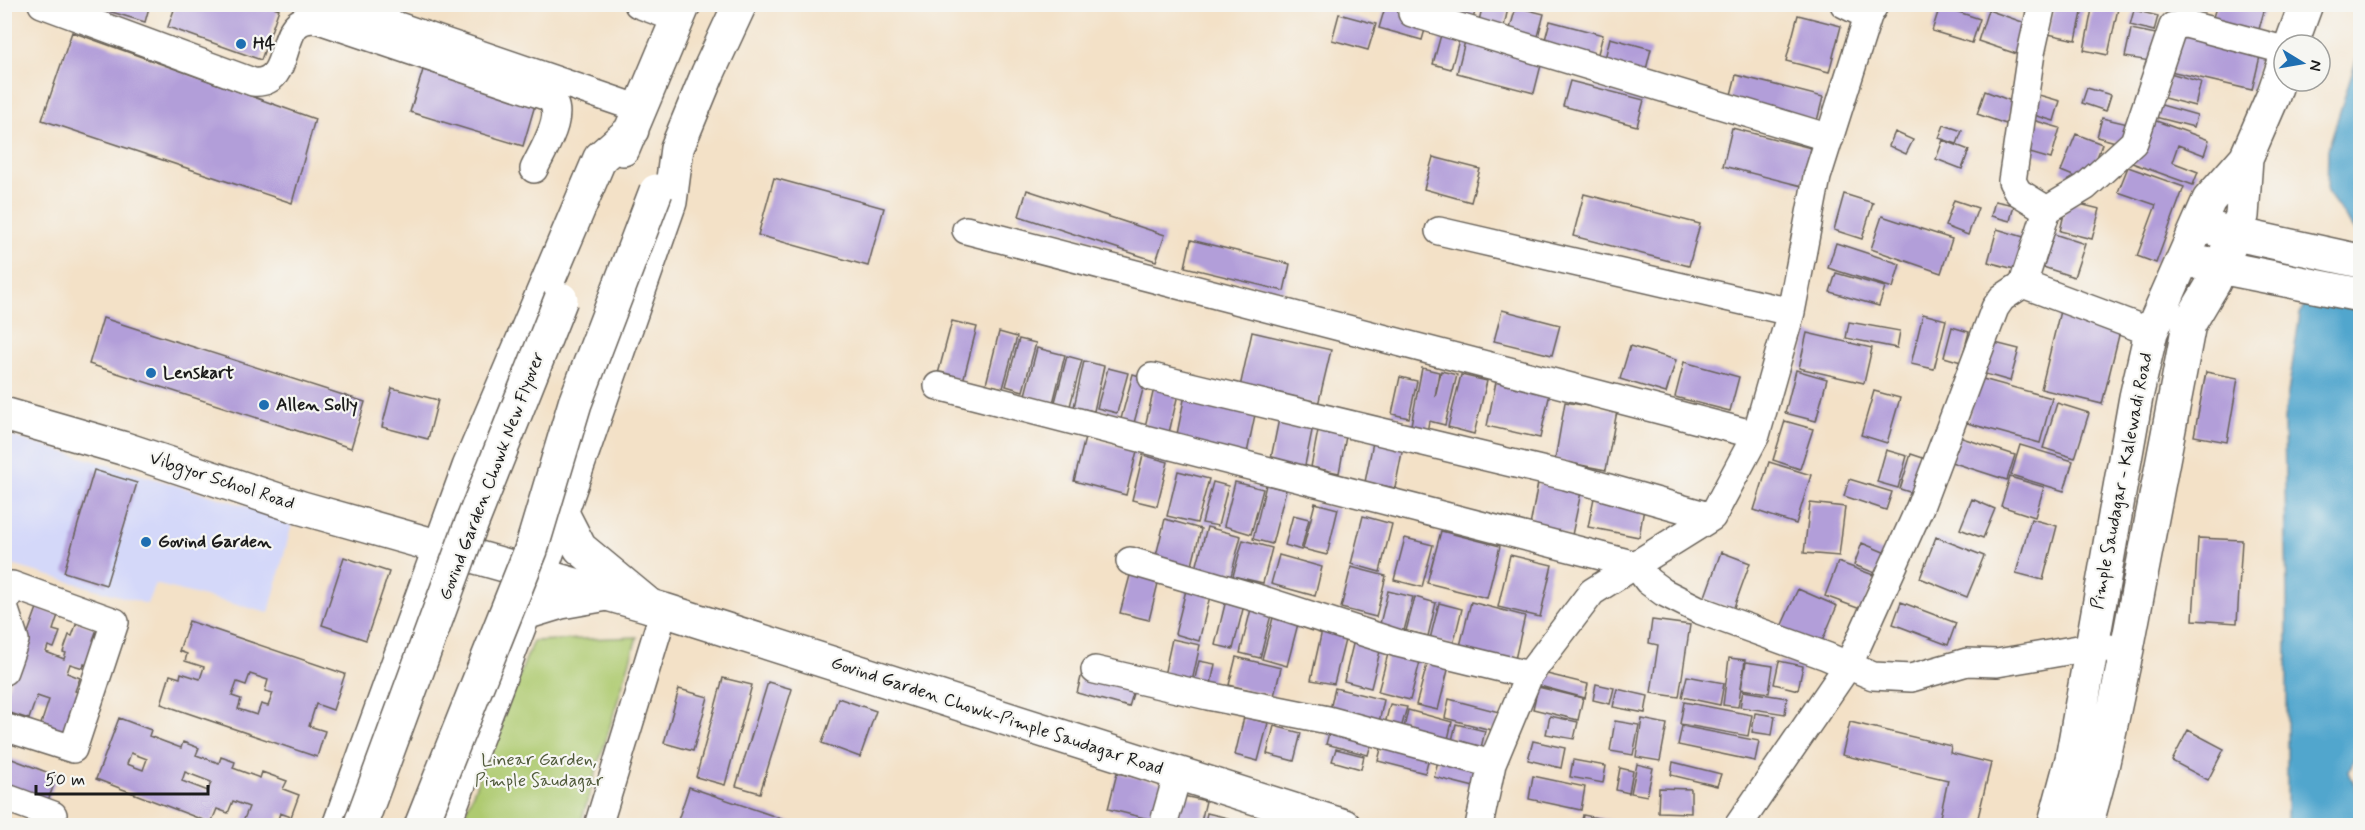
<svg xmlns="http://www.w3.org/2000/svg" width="2365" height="830" font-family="Mynerve,sans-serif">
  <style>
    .built { fill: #d4d8f9 }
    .green { fill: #aeca70; stroke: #657346; stroke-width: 1.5 }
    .water { fill: #51a6cd; stroke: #366174; stroke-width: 1.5 }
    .building { fill: #b29ed9; fill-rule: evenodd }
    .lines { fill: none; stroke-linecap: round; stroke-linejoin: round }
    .street-casing { stroke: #676158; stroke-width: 30 }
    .secondary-casing { stroke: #676158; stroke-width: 36 }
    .primary-casing { stroke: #676158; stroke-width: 36 }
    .street { stroke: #fff; stroke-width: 27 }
    .secondary { stroke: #fff; stroke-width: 33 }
    .primary { stroke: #fff; stroke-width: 33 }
    .primary-bridge-casing { stroke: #676158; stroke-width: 36; stroke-linecap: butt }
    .primary-bridge { stroke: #fff; stroke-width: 33 }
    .poi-dot { fill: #1f6fb2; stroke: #f6f6f2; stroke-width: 2 }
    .labels { text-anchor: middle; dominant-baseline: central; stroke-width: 4.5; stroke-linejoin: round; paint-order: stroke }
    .poi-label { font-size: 18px; font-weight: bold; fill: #1c1c1c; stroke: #f6f6f2; text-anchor: start }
    .street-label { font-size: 18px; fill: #1c1c1c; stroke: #f6f6f2 }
    .park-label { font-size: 18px; fill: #4f5939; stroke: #f6f6f2 }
  </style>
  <rect width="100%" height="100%" fill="#f6f6f2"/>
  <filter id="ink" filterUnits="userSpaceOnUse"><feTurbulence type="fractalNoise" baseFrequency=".0167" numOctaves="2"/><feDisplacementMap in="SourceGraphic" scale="12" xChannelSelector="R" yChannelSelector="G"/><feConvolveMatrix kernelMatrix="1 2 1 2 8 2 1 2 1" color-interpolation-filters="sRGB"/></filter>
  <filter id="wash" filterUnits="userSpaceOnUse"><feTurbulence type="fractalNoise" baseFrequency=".008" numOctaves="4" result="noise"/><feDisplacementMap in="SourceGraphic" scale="24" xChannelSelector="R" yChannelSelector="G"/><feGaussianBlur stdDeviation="1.35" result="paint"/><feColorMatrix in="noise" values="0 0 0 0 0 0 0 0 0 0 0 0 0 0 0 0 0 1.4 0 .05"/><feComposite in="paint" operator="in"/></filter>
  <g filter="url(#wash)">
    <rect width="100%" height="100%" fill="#f3e1c7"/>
    <path class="built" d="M4 434 293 520 269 613 155 584 147 604 5 563Z"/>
    <path class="green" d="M637 637 580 825 460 826 533 641Z"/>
    <path class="water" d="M2360 48V237L2327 192 2328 149Z
      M2360 242V750L2356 754 2349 772 2360 799V825L2287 826V600L2284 419 2300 314 2316 280 2338 275Z"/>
    <g id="blocks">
      <path class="building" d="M102 4H150L145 22 105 10 106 7Z
        M176 4H266L279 9 261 60 168 27Z
        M1386 4 1404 6 1426 26 1422 40 1379 28Z
        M1425 4H1477L1472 23Z
        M1483 4H1509L1503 31 1478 25Z
        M2007 4H2031L2028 12Z
        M2055 4H2084L2076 40 2048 34Z
        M2093 4H2119L2108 55 2084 50Z
        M2134 4H2159L2157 11Z
        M2217 4H2266L2256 40 2210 27Z
        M1940 6 1980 19 1972 43 1932 31Z
        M1516 7 1544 14 1536 44 1508 36Z
        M1988 10 2028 24 2017 54 1978 41Z
        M2134 10 2158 16 2154 31 2130 25Z
        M1339 14 1376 24 1368 50 1332 40Z
        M1798 15 1841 26 1829 72 1786 61Z
        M1550 21 1603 35 1596 61 1543 47Z
        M2180 28 2262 48 2252 90 2170 71Z
        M2131 29 2161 35 2156 62 2125 57Z
        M1442 31 1460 36 1451 69 1433 64Z
        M72 32 315 119 292 203 42 120Z
        M1610 38 1651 49 1644 78 1603 67Z
        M1465 41 1542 61 1534 93 1457 73Z
        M423 70 535 105 523 146 410 112Z
        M2170 73 2201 82 2195 106 2164 98Z
        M1736 75 1823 97 1817 121 1730 99Z
        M1570 81 1644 100 1637 126 1563 106Z
        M2087 88 2111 95 2106 111 2082 103Z
        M1985 91 2014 102 2006 124 1977 114Z
        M2032 93 2060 101 2054 121 2027 113Z
        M2158 104 2197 115 2194 127 2155 117Z
        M2102 118 2128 124 2123 144 2097 137Z
        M2148 118 2209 140 2204 155 2178 145 2172 162 2198 172 2193 185 2132 163Z
        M2033 120 2060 128 2051 159 2023 151Z
        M1944 125 1962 131 1957 144 1939 138Z
        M1732 128 1811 148 1802 186 1723 166Z
        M1895 132 1913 140 1906 154 1889 146Z
        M2076 134 2102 144 2088 182 2061 171Z
        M1943 140 1969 150 1962 169 1936 159Z
        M1433 157 1480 169 1471 202 1424 189Z
        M2128 167 2184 187 2156 263 2137 256 2156 205 2118 192Z
        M774 178 884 208 868 266 758 235Z
        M1027 190 1165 235 1156 261 1019 216Z
        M1584 194 1700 224 1689 266 1573 236Z
        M1844 194 1873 203 1862 239 1834 230Z
        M1954 200 1978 208 1968 235 1945 226Z
        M1995 201 2014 205 2010 221 1991 216Z
        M2067 201 2100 209 2092 239 2060 231Z
        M1882 216 1952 239 1941 273 1871 249Z
        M1997 229 2027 238 2018 270 1988 262Z
        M2054 234 2085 244 2074 277 2043 267Z
        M1191 240 1290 264 1284 291 1185 267Z
        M1836 243 1900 264 1893 288 1828 268Z
        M1836 273 1885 287 1879 306 1830 292Z
        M1502 310 1560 325 1552 355 1494 341Z
        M2060 311 2121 327 2102 404 2041 389Z
        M1923 314 1946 320 1934 369 1911 364Z
        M103 318 365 402 351 448 89 364Z
        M952 321 977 327 963 381 938 374Z
        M1849 322 1900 331 1897 348 1846 338Z
        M1952 327 1969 332 1961 362 1944 357Z
        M999 332 1017 337 1003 388 986 384Z
        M1252 332 1331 350 1318 405 1240 387Z
        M1807 333 1872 348 1864 383 1799 368Z
        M1019 339 1036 343 1023 391 1006 386Z
        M1991 342 2019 349 2010 381 1982 373Z
        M1630 346 1676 360 1666 393 1620 379Z
        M1037 348 1065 355 1053 403 1025 395Z
        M1067 356 1082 360 1070 406 1055 402Z
        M1084 361 1104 366 1094 411 1074 407Z
        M1684 362 1739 377 1730 411 1675 397Z
        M1108 368 1128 373 1117 413 1097 408Z
        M1422 368 1439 372 1435 397 1441 371 1457 375 1445 425 1429 421 1427 433 1410 430Z
        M1796 370 1827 379 1816 421 1785 413Z
        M2206 372 2238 378 2227 442 2194 436Z
        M1133 374 1146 378 1134 423 1121 419Z
        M1461 375 1487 381 1474 434 1448 427Z
        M1400 377 1417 381 1409 418 1392 414Z
        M1979 378 2052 398 2040 443 1967 423Z
        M1496 382 1550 393 1540 438 1487 426Z
        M1155 384 1179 390 1168 437 1144 431Z
        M392 388 438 400 428 439 382 427Z
        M1186 390 1257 405 1246 458 1175 444Z
        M1874 391 1900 398 1887 443 1861 435Z
        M1565 402 1617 411 1606 470 1555 460Z
        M2057 403 2089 413 2075 458 2043 448Z
        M1280 414 1314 421 1303 475 1269 468Z
        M1320 420 1348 426 1339 473 1311 467Z
        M1785 421 1813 429 1800 469 1773 460Z
        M1374 437 1404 442 1395 488 1365 482Z
        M1959 437 2015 455 2007 480 1951 462Z
        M1085 438 1137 451 1126 495 1074 481Z
        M2020 445 2073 461 2064 491 2011 475Z
        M1886 450 1907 456 1898 488 1877 482Z
        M1911 454 1929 460 1919 495 1900 489Z
        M1143 455 1168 462 1157 506 1132 500Z
        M1769 462 1811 475 1796 524 1754 510Z
        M94 470 137 483 106 585 64 572Z
        M1178 471 1209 479 1197 523 1167 516Z
        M2010 477 2044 487 2035 517 2001 506Z
        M1849 479 1892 492 1886 510 1844 496Z
        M1213 482 1228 486 1218 526 1202 523Z
        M1235 482 1263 489 1251 534 1224 526Z
        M1538 483 1581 492 1572 535 1530 526Z
        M1266 485 1286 490 1272 544 1253 539Z
        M1595 493 1645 503 1639 537 1588 527Z
        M1972 499 1995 509 1983 538 1960 529Z
        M1315 503 1338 509 1327 555 1303 549Z
        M1810 503 1845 507 1839 556 1804 553Z
        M1293 515 1309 519 1301 550 1285 545Z
        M1363 516 1392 524 1380 572 1351 564Z
        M1165 519 1201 529 1190 573 1154 564Z
        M2031 519 2057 526 2043 580 2016 573Z
        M1207 527 1241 536 1230 580 1195 572Z
        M1441 531 1500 546 1487 598 1427 583Z
        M1936 537 1984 556 1967 597 1920 578Z
        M1405 538 1433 545 1422 587 1394 580Z
        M2198 538 2242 540 2237 623 2193 620Z
        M1243 540 1272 548 1263 583 1233 576Z
        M1862 543 1886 553 1878 574 1854 565Z
        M1721 552 1750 563 1733 610 1704 599Z
        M1279 555 1322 567 1315 596 1271 584Z
        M1510 555 1552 565 1540 617 1498 607Z
        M344 557 389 572 366 640 322 625Z
        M1838 562 1876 576 1863 610 1825 596Z
        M1351 567 1386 576 1376 617 1341 608Z
        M1132 568 1160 575 1149 620 1120 613Z
        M1187 586 1211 592 1199 641 1175 634Z
        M1798 589 1837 606 1820 646 1780 629Z
        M1388 591 1413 597 1402 638 1378 632Z
        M1227 596 1245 601 1233 649 1215 645Z
        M1415 597 1436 603 1428 636 1406 631Z
        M1471 602 1525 616 1513 668 1458 654Z
        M1901 602 1956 623 1948 645 1893 624Z
        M1439 603 1462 609 1453 645 1430 639Z
        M1252 605 1272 611 1260 658 1240 653Z
        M37 608 58 615 53 630 60 632 54 648 48 646 46 652 64 659 66 653 63 652 69 635 72 636 77 622 97 629 93 640 105 644 96 668 84 664 83 668 70 664 67 673 80 678 75 691 87 695 72 735 41 724 49 700 37 696 29 719 4 711V698Z
        M1274 614 1299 620 1287 666 1262 659Z
        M1652 620 1690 625 1679 697 1651 693 1658 645 1649 643Z
        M189 621 345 674 333 710 316 704 309 726 325 731 317 757 161 704 170 675 180 678 181 673 200 679 204 667 185 661 187 654 179 651ZM250 674 268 680 265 691 273 693 268 706 261 704 257 715 238 709 241 699 232 696 237 682 246 685Z
        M1323 626 1347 632 1334 684 1311 680Z
        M1355 636 1382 643 1371 688 1344 681Z
        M1172 639 1200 645 1191 686 1163 680Z
        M1389 650 1421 658 1410 700 1378 692Z
        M1236 657 1281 668 1274 696 1229 685Z
        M1729 658 1745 660 1738 707 1723 705Z
        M1199 661 1215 664 1209 694 1192 691Z
        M1428 661 1449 666 1438 710 1416 705Z
        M1779 661 1803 666 1798 690 1774 684Z
        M1746 662 1773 666 1769 693 1741 689Z
        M1083 669 1136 683 1129 707 1077 693Z
        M1543 673 1588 684 1585 698 1540 686Z
        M1687 676 1724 683 1720 705 1682 697Z
        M723 678 752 685 725 785 696 777Z
        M768 682 792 689 760 793 736 786Z
        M1596 684 1614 688 1610 704 1593 700Z
        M1538 687 1583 698 1578 720 1533 709Z
        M1335 688 1384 700 1377 731 1328 718Z
        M679 689 708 697 693 751 664 743Z
        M1617 689 1648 696 1645 713 1613 707Z
        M1743 691 1787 698 1785 714 1740 707Z
        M838 698 876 711 860 757 822 743Z
        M1449 699 1499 712 1495 731 1445 718Z
        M1684 702 1752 715 1748 736 1680 724Z
        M1390 704 1407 707 1400 732 1384 728Z
        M1408 710 1452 722 1446 748 1402 737Z
        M1755 713 1775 716 1772 735 1752 732Z
        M1550 716 1578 722 1574 739 1546 734Z
        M1244 717 1268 723 1258 761 1235 755Z
        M119 718 151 730 149 736 181 748 183 742 199 748 196 755 219 763 221 757 235 762 233 768 260 778 262 772 287 781 283 789 299 795 291 817 280 813 276 826H234L235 821 242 824 249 807 233 801 228 813 217 809 211 823 96 779ZM131 753 147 759 143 770 127 764ZM185 772 211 782 208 791 182 781Z
        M1642 719 1667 724 1660 761 1636 757Z
        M1615 721 1639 725 1633 755 1610 751Z
        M1850 722 1951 746 1950 753 1991 763 1976 826H1938L1948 780 1842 755Z
        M1332 723 1374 733 1368 755 1326 744Z
        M1456 724 1485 731 1479 756 1450 749Z
        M1274 726 1301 733 1294 761 1267 754Z
        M1682 726 1759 741 1755 761 1678 745Z
        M2188 730 2224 749 2208 780 2172 761Z
        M1384 737 1431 749 1425 773 1378 761Z
        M1533 741 1565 748 1561 768 1528 760Z
        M1336 749 1364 756 1361 769 1332 761Z
        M1440 753 1484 764 1478 788 1434 777Z
        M4 756 57 776 46 806 4 790Z
        M1573 760 1606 766 1603 783 1570 777Z
        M1673 762 1721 774 1717 786 1671 775Z
        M1637 764 1653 768 1647 796 1631 793Z
        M1620 768 1633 771 1629 793 1616 790Z
        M1117 773 1162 783 1153 820 1108 809Z
        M1533 776 1585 787 1581 810 1529 799Z
        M689 787 800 825 799 826H676Z
        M1659 788 1691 789V813L1658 812Z
        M1179 795 1206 801 1200 826H1172Z
        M1207 813 1228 818 1227 826H1204Z
        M1583 815 1629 824V826H1581Z"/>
    </g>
  </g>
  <g filter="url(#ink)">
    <use href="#blocks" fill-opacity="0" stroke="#676158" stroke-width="1.5"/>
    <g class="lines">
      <g class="street-casing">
        <path id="street" d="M42 4 253 82C298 86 272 11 319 20L548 97C569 112 542 151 534 169
          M334 4 640 109
          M638 4 678 19
          M1844 4 1868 16
          M1412 13 1830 138
          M2047 210 2085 187 2134 142 2173 26 2186 24 2284 50
          M966 230 1756 435
          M1439 231 1791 312
          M2023 284 2151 332
          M1152 377 1566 476 1712 517
          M938 386 1636 565 1648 581 1663 592 1699 610 1826 656 1873 676 1911 678 1967 662 1997 663 2090 647 2110 648
          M1130 561 1257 598 1397 643 1529 675
          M4 606 12 585 115 622 73 749 4 727
          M4 607 15 640 4 671
          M1095 670 1208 696 1328 720 1492 764
          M4 797 53 815
          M598 826 664 610
          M1163 826 1178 773
          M1479 826 1492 764 1529 675 1592 592 1712 517 1756 435 1791 312 1817 177 1868 16 1875 4
          M1738 826 1849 664 1920 507 1995 308 2002 298 2023 284 2047 210 2018 192 2012 181 2031 53 2042 4"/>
      </g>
      <g class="secondary-casing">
        <path id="secondary" d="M2291 45 2306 4
          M2213 229 2360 261
          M2200 263 2360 295
          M4 414 122 448 302 508 664 610 1344 826
          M2054 826 2072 759 2136 397 2151 332 2209 200 2246 158 2273 96 2284 64
          M2086 826 2102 767 2127 649 2189 324 2214 282 2242 216 2246 158"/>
      </g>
      <g class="primary-casing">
        <path id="primary" d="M623 149 684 4
          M562 513 580 548 650 606
          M525 613 561 602 607 594
          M339 826 469 467 600 158 632 130
          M443 826 546 556 670 202 677 148 708 73 740 4"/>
      </g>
      <use href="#street" class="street"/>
      <use href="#secondary" class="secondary"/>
      <use href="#primary" class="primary"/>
      <g class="primary-bridge-casing">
        <path id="primary-bridge" d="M360 826 469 530 561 299
          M421 826 531 550 575 403 656 191"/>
      </g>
      <use href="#primary-bridge" class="primary-bridge"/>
    </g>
  </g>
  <g class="poi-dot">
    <circle cx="241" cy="44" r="6"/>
    <circle cx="151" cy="373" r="6"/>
    <circle cx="264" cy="405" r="6"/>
    <circle cx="146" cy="542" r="6"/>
  </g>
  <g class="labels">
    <g class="poi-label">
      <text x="253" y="44">H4</text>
      <text x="163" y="373">Lenskart</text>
      <text x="276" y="405">Allen Solly</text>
      <text x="158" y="542">Govind Garden</text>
    </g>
    <g class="street-label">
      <text transform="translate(492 476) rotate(-69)">Govind Garden Chowk New Flyover</text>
      <text transform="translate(222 481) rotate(18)">Vibgyor School Road</text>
      <text transform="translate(2122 481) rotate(-79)">Pimple Saudagar - Kalewadi Road</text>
      <text transform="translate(997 716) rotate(18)">Govind Garden Chowk-Pimple Saudagar Road</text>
    </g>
    <g class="park-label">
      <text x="539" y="760">Linear Garden,<tspan x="539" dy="21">Pimple Saudagar</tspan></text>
    </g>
  </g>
  <rect width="2365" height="830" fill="none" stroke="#f6f6f2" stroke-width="24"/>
  <g transform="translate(2302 63) rotate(101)"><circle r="28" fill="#f6f6f2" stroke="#9f9f9c" stroke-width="1.5"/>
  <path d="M0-4.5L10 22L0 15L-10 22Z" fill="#1f6fb2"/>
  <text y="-9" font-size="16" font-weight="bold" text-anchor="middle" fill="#1c1c1c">N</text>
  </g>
  <path d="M36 785v9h172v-9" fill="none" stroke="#1c1c1c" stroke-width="3"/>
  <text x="45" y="785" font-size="18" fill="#1c1c1c" stroke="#f6f6f2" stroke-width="4.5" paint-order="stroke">50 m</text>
</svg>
